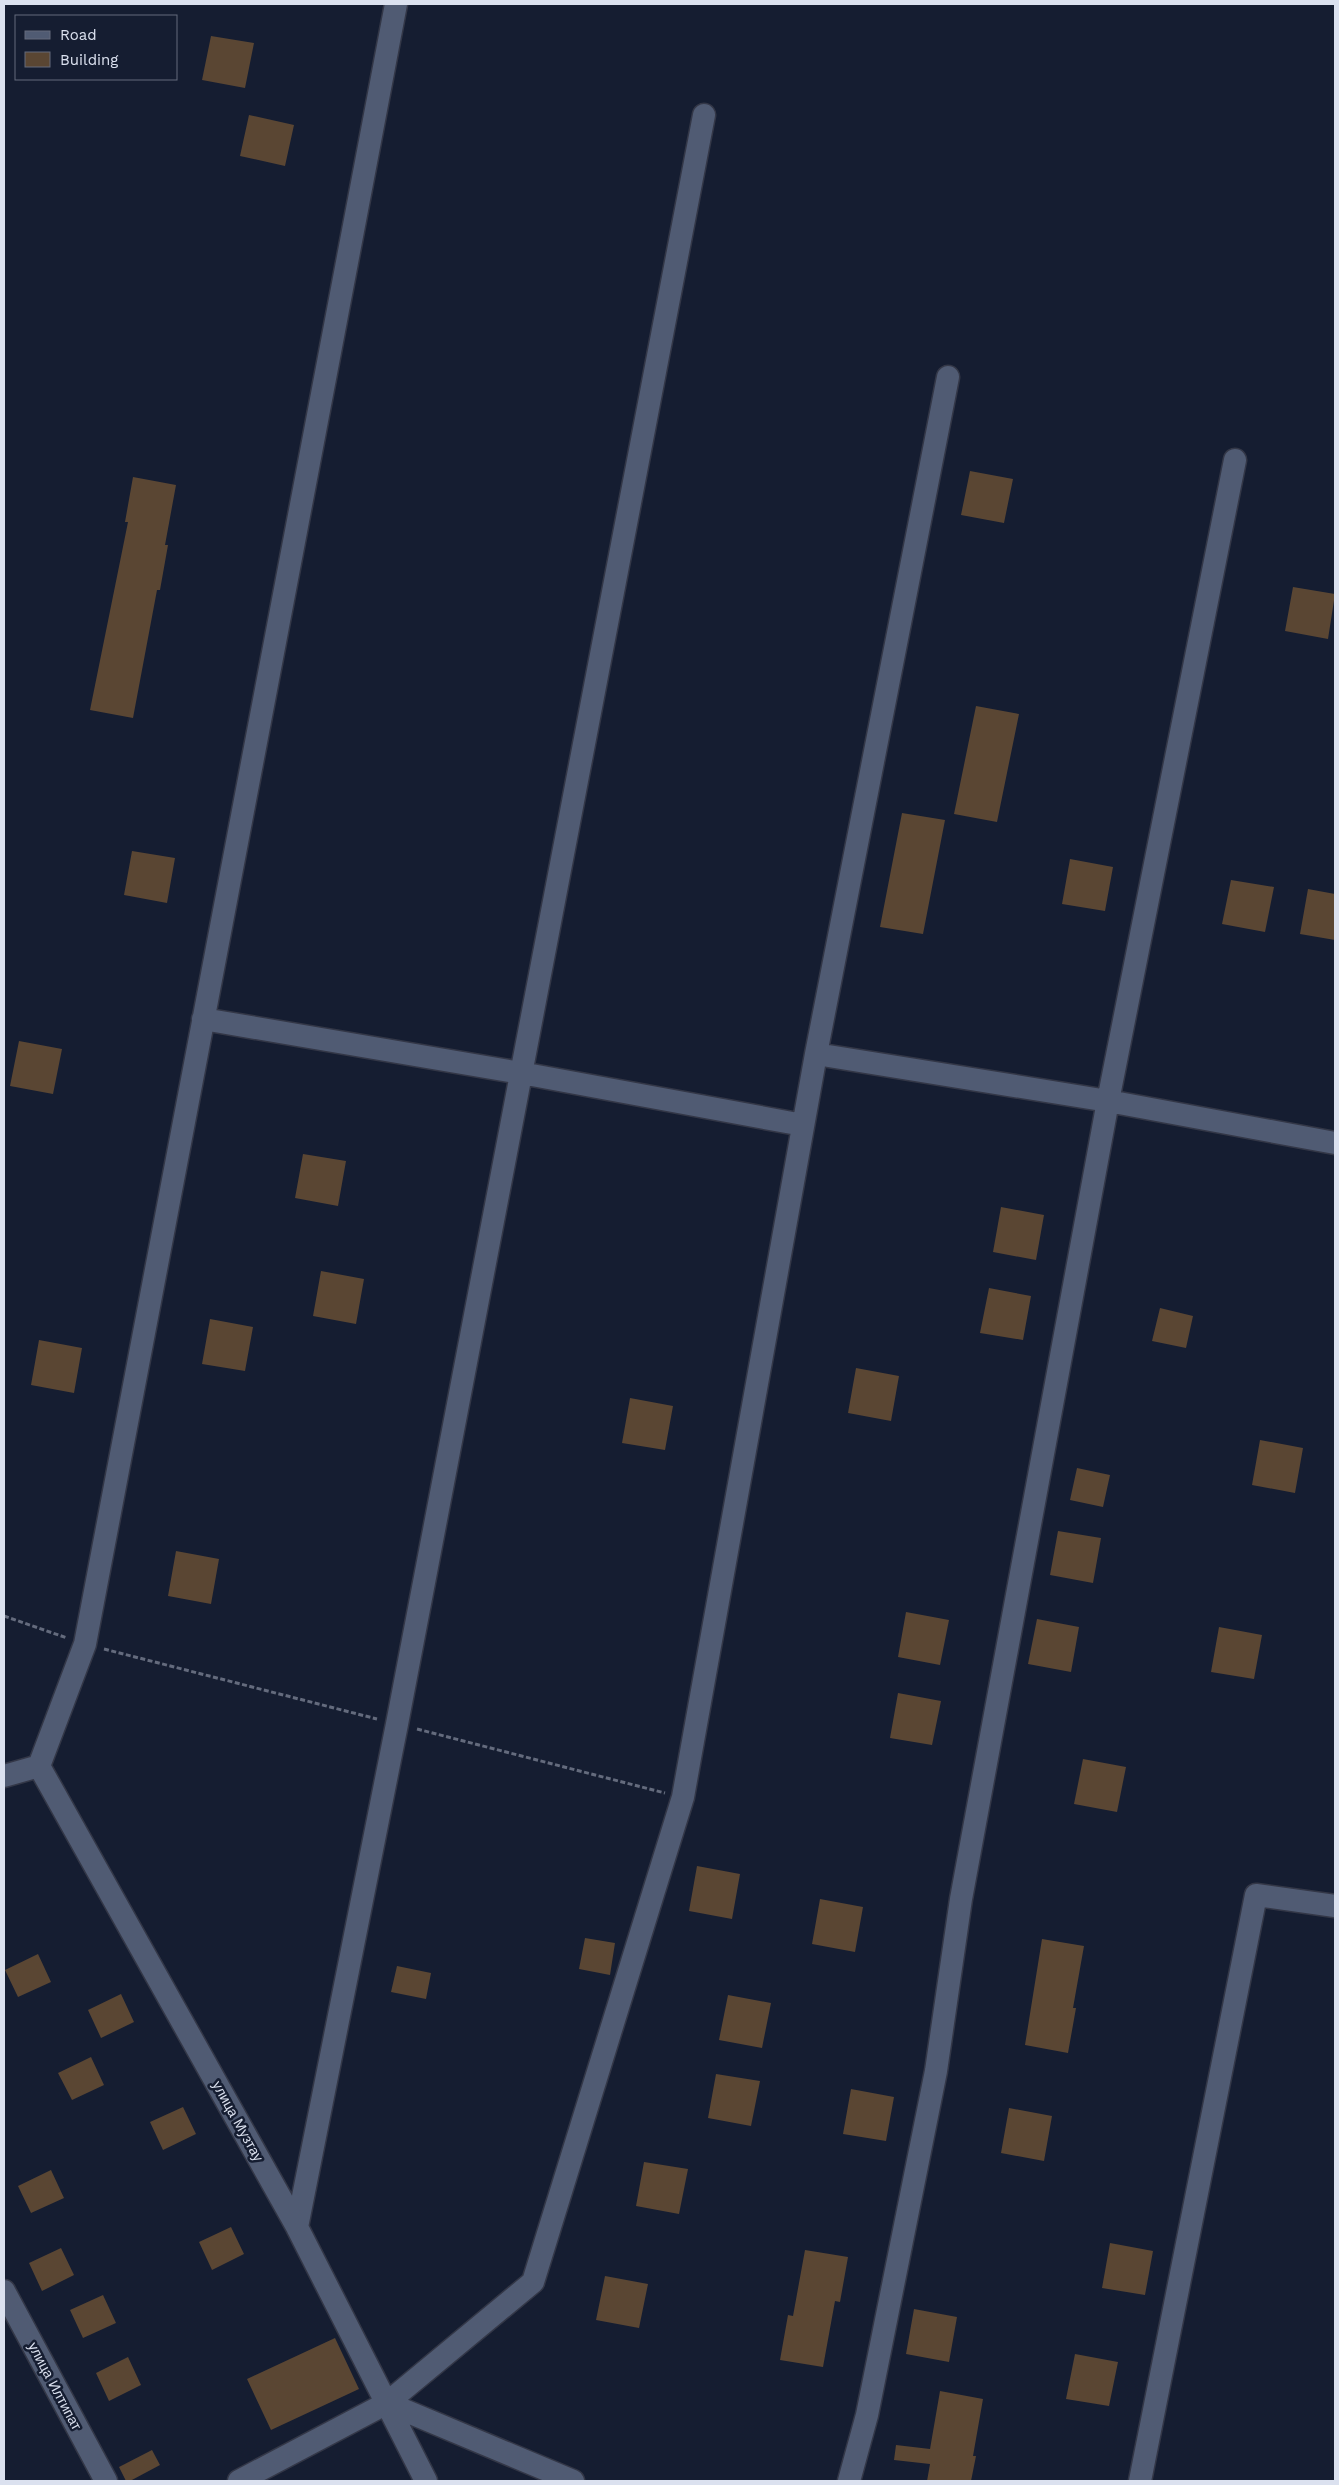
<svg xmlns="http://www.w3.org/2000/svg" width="1339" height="2485" font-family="'Work Sans',sans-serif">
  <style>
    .building { fill: #5a4633 }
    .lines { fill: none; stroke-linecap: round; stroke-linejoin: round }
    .minor-casing { stroke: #333747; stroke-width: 25 }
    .path { stroke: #646b7d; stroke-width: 3; stroke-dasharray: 5 2.5; stroke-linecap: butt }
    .minor { stroke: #505b73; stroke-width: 22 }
    .labels { text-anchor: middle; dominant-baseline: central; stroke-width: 5; stroke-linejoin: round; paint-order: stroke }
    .street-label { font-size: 14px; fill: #dbe1ef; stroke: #151d31 }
  </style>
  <rect width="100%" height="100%" fill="#151d31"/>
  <path class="building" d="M211 36 254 43 245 88 202 80Z
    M249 115 294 125 285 166 240 156Z
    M970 471 1013 479 1004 523 961 515Z
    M133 477 176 485 165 545H168L160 590H157L133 718 90 710 128 522H125Z
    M1293 587 1335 594 1328 639 1285 631Z
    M976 706 1019 714 997 822 954 814Z
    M902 813 945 820 923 934 880 927Z
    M132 851 175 858 167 903 124 895Z
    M1070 859 1113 867 1105 911 1062 904Z
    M1231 880 1274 887 1265 932 1222 924Z
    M1308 889 1335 894V940L1300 934Z
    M19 1041 62 1049 53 1094 10 1086Z
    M303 1154 346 1161 338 1206 295 1198Z
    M1001 1207 1044 1215 1036 1260 993 1252Z
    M321 1271 364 1279 356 1324 313 1316Z
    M989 1288 1031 1296 1023 1340 980 1333Z
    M1160 1308 1193 1316 1186 1348 1152 1341Z
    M210 1319 253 1327 245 1371 202 1364Z
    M39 1340 82 1348 74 1393 31 1385Z
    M856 1368 899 1376 891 1421 848 1413Z
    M630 1398 673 1406 665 1450 622 1443Z
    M1260 1440 1303 1448 1295 1493 1252 1485Z
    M1077 1468 1110 1475 1103 1507 1070 1500Z
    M1058 1531 1101 1538 1093 1583 1050 1575Z
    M176 1551 219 1559 211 1604 168 1596Z
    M906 1612 949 1620 940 1665 898 1657Z
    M1037 1619 1079 1627 1071 1672 1028 1664Z
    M1219 1627 1262 1635 1254 1679 1211 1672Z
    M898 1693 941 1701 932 1745 890 1738Z
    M1083 1759 1126 1767 1117 1812 1074 1804Z
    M697 1866 740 1874 732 1919 689 1911Z
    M820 1899 863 1907 855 1952 812 1944Z
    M585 1938 615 1943 610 1975 579 1969Z
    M1042 1939 1084 1946 1073 2008H1076L1068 2053 1025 2045Z
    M38 1954 51 1982 18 1997 5 1970Z
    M397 1966 431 1973 426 1999 391 1992Z
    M121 1994 134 2022 101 2038 88 2010Z
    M728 1995 771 2003 762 2048 719 2040Z
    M91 2057 104 2085 72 2100 58 2073Z
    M716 2074 760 2081 751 2126 708 2118Z
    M851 2089 894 2097 886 2141 843 2134Z
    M183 2107 196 2134 163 2150 150 2122Z
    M1009 2108 1052 2116 1044 2161 1001 2153Z
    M644 2162 688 2169 679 2214 636 2206Z
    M51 2170 64 2198 31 2213 18 2186Z
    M231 2227 244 2254 212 2270 199 2242Z
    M1110 2243 1153 2251 1145 2295 1102 2288Z
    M61 2248 74 2275 42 2291 29 2263Z
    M805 2250 848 2257 840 2302 835 2301 823 2367 780 2360 788 2315 793 2316Z
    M605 2276 648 2284 639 2328 596 2320Z
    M103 2295 116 2323 83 2338 70 2310Z
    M914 2309 957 2317 949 2362 906 2354Z
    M335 2338 359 2389 271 2430 247 2379Z
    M1075 2354 1118 2362 1109 2406 1066 2399Z
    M128 2357 141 2385 109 2401 96 2373Z
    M940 2391 983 2399 973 2456H976L971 2481H927L930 2464 894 2460 896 2445 930 2449Z
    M152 2450 160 2465 130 2481H126L119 2467Z"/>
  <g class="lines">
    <g class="minor-casing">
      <path id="minor" d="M203 1019 521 1073 803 1125
        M816 1054 1108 1101 1335 1143
        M39 1766 85 1644 396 4
        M39 1766 297 2227 426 2481
        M4 1776 39 1766
        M297 2227 397 1724 704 115
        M4 2291 106 2481
        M387 2403 573 2481
        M239 2481 387 2403 533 2282 683 1797 816 1054 948 377
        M849 2481 867 2415 936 2071 961 1899 1108 1101 1235 460
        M1140 2481 1256 1895 1335 1906"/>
    </g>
    <path class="path" d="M4 1616 67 1638
      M104 1649 377 1719
      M417 1729 665 1793"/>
    <use href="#minor" class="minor"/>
  </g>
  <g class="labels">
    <g class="street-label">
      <text transform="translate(238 2121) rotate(61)">улица Музтау</text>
      <text transform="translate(55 2386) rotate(62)">улица Илтипат</text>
    </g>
  </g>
  <rect width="1339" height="2485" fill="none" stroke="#dbe1ef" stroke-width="10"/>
  <rect x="15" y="15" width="162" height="65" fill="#151d31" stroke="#646b7d"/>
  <rect x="25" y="31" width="25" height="8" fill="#505b73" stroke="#646b7d"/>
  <text x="60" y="40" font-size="15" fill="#dbe1ef">Road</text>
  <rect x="25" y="52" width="25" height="15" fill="#5a4633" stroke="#646b7d"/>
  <text x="60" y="65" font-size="15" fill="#dbe1ef">Building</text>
</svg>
